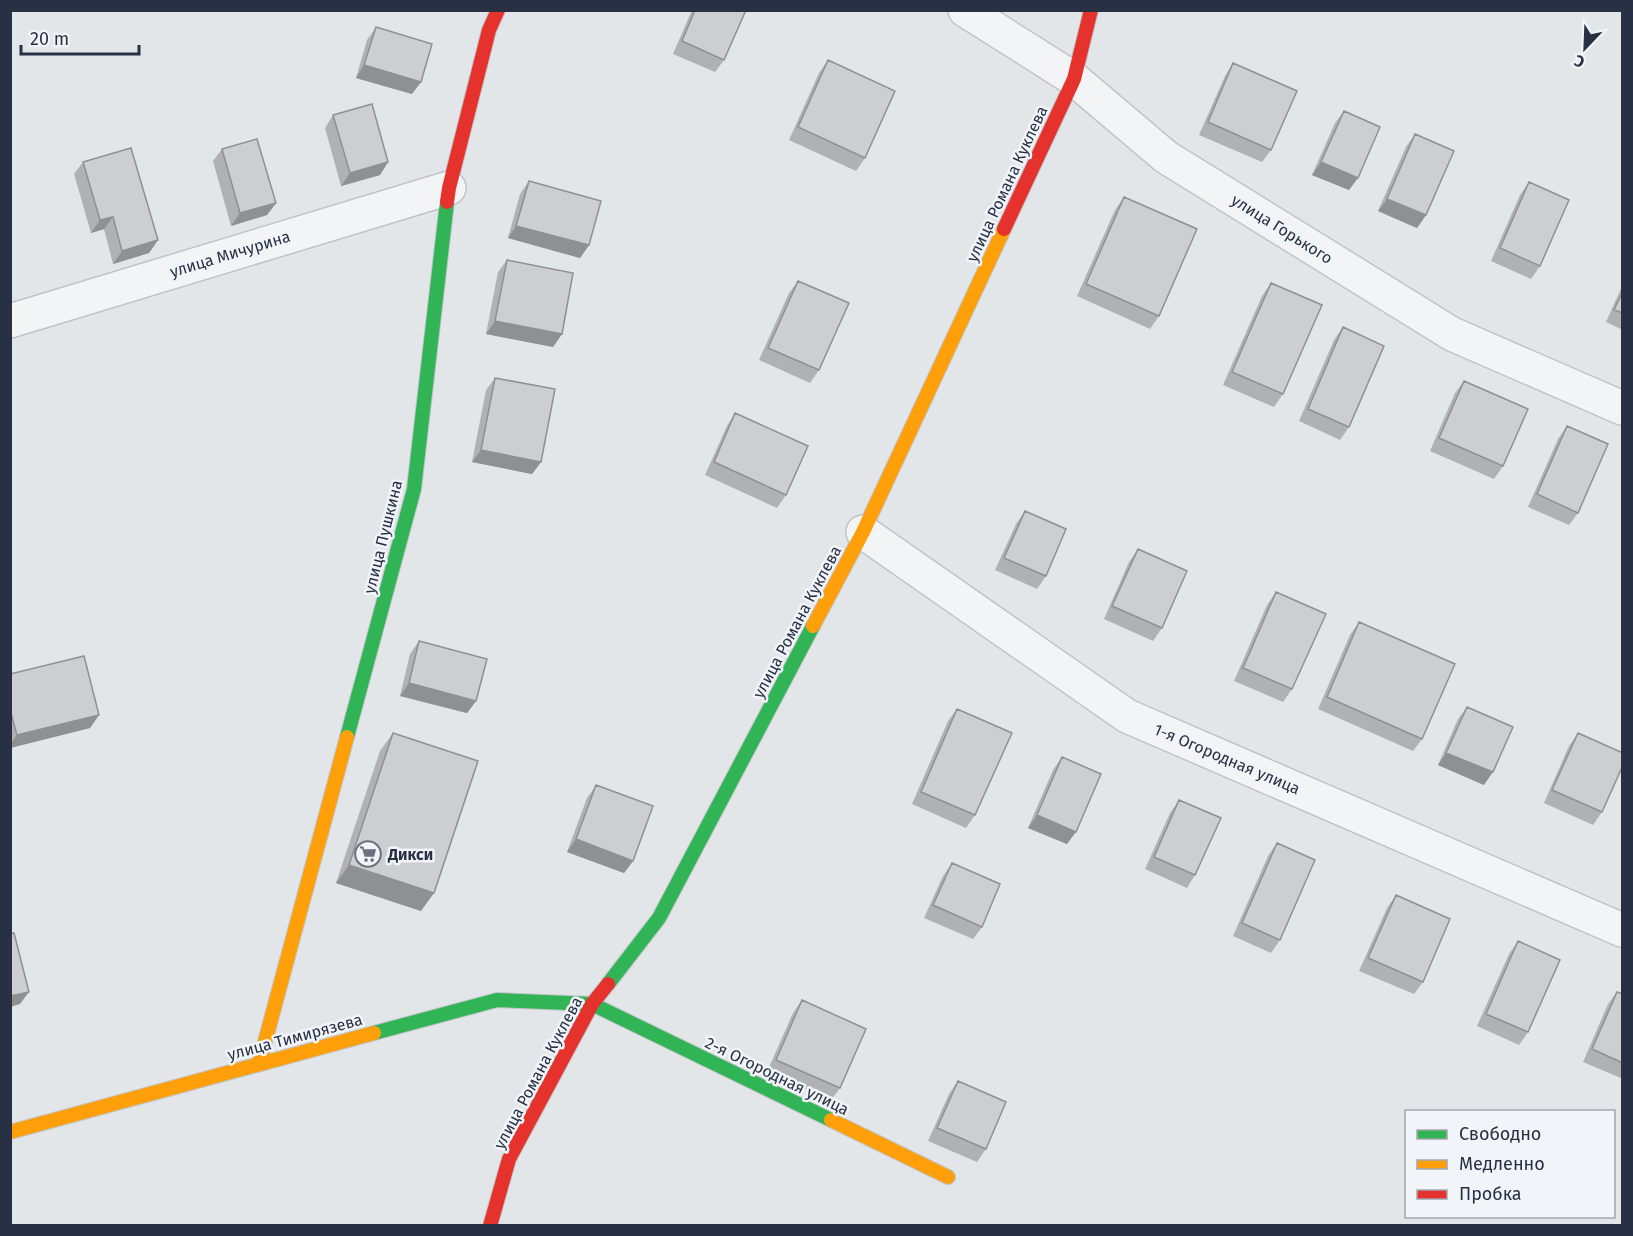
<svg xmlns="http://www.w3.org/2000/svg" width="1633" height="1236" font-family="'Fira Sans',sans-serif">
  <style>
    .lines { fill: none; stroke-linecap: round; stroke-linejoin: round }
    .street-casing { stroke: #c1c4c7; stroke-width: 36 }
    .fast-casing { stroke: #c1c4c7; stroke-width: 16 }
    .slow-casing { stroke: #c1c4c7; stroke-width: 16 }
    .jam-casing { stroke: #c1c4c7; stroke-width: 16 }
    .street { stroke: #f3f4f6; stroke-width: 33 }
    .fast { stroke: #30b455; stroke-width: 14 }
    .slow { stroke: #ff9f0a; stroke-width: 14 }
    .jam { stroke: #e5322d; stroke-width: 14 }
    .wall { fill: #afb1b4 }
    .shaded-wall { fill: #8f9092 }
    .building { fill: #ccced1; stroke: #8f9092; stroke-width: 1.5 }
    .labels { text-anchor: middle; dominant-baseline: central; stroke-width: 5; stroke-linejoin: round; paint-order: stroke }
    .street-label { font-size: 16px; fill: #283144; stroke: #f1f4f8 }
    .poi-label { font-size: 16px; font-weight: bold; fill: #283144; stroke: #f1f4f8; text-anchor: start }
  </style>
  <rect width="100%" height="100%" fill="#e3e6e9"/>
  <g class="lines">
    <g class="street-casing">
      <path id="street" d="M965 10 1074 79 1166 157 1452 334 1622 408
        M10 321 449 188
        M863 532 1127 716 1622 930"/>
    </g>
    <g class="fast-casing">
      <path id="fast" d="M347 737 414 489 447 202
        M608 984 659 918 813 626
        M374 1033 497 1000 592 1004 831 1120"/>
    </g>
    <g class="slow-casing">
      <path id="slow" d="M813 626 863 532 1004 229
        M259 1064 347 737
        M831 1120 948 1177
        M10 1132 374 1033"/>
    </g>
    <g class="jam-casing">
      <path id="jam" d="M447 202 449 188 489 30 498 10
        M1004 229 1074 79 1091 10
        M490 1226 509 1159 592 1004 608 984"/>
    </g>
    <use href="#street" class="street"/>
    <use href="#fast" class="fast"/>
    <use href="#slow" class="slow"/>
    <use href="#jam" class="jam"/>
  </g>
  <path class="wall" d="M692 10H746L724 60 715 72 673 54Z
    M376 27 412 94 356 78 367 40Z
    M828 60 865 158 856 171 789 140 819 73Z
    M1233 63 1271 150 1262 162 1199 135 1225 76Z
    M1344 111 1349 190 1312 175 1335 123Z
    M333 115 388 162 380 175 341 186 325 128Z
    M1415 134 1426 215 1417 228 1378 211 1406 147Z
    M222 149 276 203 267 215 231 226 213 161Z
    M83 162 158 240 149 253 113 264 104 229 91 233 74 174Z
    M529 181 589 245 580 258 508 238 520 194Z
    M1529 182 1540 266 1531 279 1491 261 1520 195Z
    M1124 197 1159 316 1150 329 1077 296 1115 210Z
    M507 260 562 334 553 347 486 334 498 272Z
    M798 281 819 370 810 383 759 360 789 293Z
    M1271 283 1283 394 1274 407 1223 385 1262 296Z
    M1623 284V330L1606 322Z
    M1343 327 1349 427 1340 440 1299 421 1334 340Z
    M495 378 541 462 532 474 472 462 486 390Z
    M1464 381 1503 466 1494 479 1430 451 1455 393Z
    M735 413 786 495 777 508 705 475 727 426Z
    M1567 426 1578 513 1569 525 1528 507 1558 439Z
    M1025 511 1046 576 1037 589 995 570 1016 524Z
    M1138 549 1162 628 1153 641 1104 619 1129 562Z
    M1276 592 1292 689 1283 702 1234 681 1267 605Z
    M1359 622 1422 739 1413 751 1318 709 1350 635Z
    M419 641 476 701 467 713 400 696 410 654Z
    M10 674 99 715 90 728 10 748Z
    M1467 707 1484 785 1438 765 1458 719Z
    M957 709 975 815 966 828 912 804 948 721Z
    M393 733 421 911 336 883 380 751Z
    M1578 733 1602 812 1593 825 1544 803 1569 746Z
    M1062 757 1067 844 1028 828 1053 770Z
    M596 785 633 861 624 873 567 852 587 798Z
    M1179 800 1195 875 1187 888 1145 869 1170 813Z
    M1277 843 1280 940 1271 953 1233 936 1268 856Z
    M952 863 982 927 973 939 924 918 943 876Z
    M1396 895 1423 982 1414 994 1359 971 1387 908Z
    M1518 941 1528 1032 1519 1045 1477 1026 1509 954Z
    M1617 992 1623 994V1079L1583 1062 1608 1004Z
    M802 1000 840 1088 831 1100 767 1072 793 1013Z
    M958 1081 986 1149 977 1162 928 1141 949 1094Z"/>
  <path class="shaded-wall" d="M364 65 421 82 412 94 356 78Z
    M388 162 380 175 341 186 350 173Z
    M1321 162 1358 178 1349 190 1312 175Z
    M1387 199 1426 215 1417 228 1378 211Z
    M276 203 267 215 231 226 240 213Z
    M113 217 104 229 91 233 100 220Z
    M516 226 589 245 580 258 508 238Z
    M158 240 149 253 113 264 122 251Z
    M495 321 562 334 553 347 486 334Z
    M481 450 541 462 532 474 472 462Z
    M409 683 476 701 467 713 400 696Z
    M99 715 90 728 10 748V745L17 735Z
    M1446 753 1493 772 1484 785 1438 765Z
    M1037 815 1076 832 1067 844 1028 828Z
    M576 839 633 861 624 873 567 852Z
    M349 865 434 893 421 911 336 883Z
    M29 992 20 1004 10 1007V996Z"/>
  <path class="building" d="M695 10H746L724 60 682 41Z
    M376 27 432 44 421 82 364 65Z
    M828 60 895 91 865 158 798 127Z
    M1233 63 1297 91 1271 150 1208 122Z
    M372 104 388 162 350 173 333 115Z
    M1344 111 1380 127 1358 178 1321 162Z
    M1415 134 1454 151 1426 215 1387 199Z
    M257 139 276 203 240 213 222 149Z
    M131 148 158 240 122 251 113 217 100 220 83 162Z
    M529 181 601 201 589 245 516 226Z
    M1529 182 1569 200 1540 266 1500 248Z
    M1124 197 1197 229 1159 316 1086 284Z
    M507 260 573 273 562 334 495 321Z
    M798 281 849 303 819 370 768 348Z
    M1271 283 1322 305 1283 394 1232 372Z
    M1623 291V313L1614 310Z
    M1343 327 1384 346 1349 427 1308 409Z
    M495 378 555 389 541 462 481 450Z
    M1464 381 1528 409 1503 466 1439 438Z
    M735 413 808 446 786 495 714 462Z
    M1567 426 1608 444 1578 513 1537 494Z
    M1025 511 1066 529 1046 576 1004 558Z
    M1138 549 1187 571 1162 628 1112 606Z
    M1276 592 1326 614 1292 689 1243 668Z
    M1359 622 1455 664 1422 739 1327 697Z
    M419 641 487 659 476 701 409 683Z
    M84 656 99 715 17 735 10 710V674Z
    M1467 707 1513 727 1493 772 1446 753Z
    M957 709 1012 733 975 815 921 792Z
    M393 733 478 761 434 893 349 865Z
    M1578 733 1623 753V765L1602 812 1552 790Z
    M1062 757 1101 774 1076 832 1037 815Z
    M596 785 653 806 633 861 576 839Z
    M1179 800 1221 818 1195 875 1154 857Z
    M1277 843 1315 860 1280 940 1242 923Z
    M952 863 1000 884 982 927 933 905Z
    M1396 895 1450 919 1423 982 1368 958Z
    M14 933 29 992 10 996V934Z
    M1518 941 1560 960 1528 1032 1486 1014Z
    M1617 992 1623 994V1063L1592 1049Z
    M802 1000 866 1029 840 1088 776 1060Z
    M958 1081 1006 1102 986 1149 937 1128Z"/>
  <defs>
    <g id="supermarket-ring" transform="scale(1.35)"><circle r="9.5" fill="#f1f4f8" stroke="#69707e" stroke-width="1.5"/><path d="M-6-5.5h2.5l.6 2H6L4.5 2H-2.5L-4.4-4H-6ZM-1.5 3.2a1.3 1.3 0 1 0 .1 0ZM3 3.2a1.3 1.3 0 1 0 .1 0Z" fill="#69707e"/></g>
  </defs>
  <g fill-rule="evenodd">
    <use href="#supermarket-ring" x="368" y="854"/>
  </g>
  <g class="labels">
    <g class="street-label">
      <text transform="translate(1007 184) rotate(-65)">улица Романа Куклева</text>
      <text transform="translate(1282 229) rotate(32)">улица Горького</text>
      <text transform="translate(230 254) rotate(-17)">улица Мичурина</text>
      <text transform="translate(383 537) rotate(-76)">улица Пушкина</text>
      <text transform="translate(797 622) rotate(-62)">улица Романа Куклева</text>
      <text transform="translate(1227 759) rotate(23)">1-я Огородная улица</text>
      <text transform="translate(295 1037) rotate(-15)">улица Тимирязева</text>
      <text transform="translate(538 1073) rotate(-62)">улица Романа Куклева</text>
      <text transform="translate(777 1076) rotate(26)">2-я Огородная улица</text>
    </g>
    <g class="poi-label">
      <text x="388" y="854">Дикси</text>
    </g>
  </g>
  <rect width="1633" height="1236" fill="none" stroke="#283144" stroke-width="24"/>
  <rect x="1405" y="1110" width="210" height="108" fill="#f1f4f8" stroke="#a1a6b0" stroke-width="1.5"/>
  <rect x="1417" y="1130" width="30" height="9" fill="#30b455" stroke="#a1a6b0" stroke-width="1.5"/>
  <text x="1459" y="1140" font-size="18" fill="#283144">Свободно</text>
  <rect x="1417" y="1160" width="30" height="9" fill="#ff9f0a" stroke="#a1a6b0" stroke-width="1.5"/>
  <text x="1459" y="1170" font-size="18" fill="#283144">Медленно</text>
  <rect x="1417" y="1190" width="30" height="9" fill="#e5322d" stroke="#a1a6b0" stroke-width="1.5"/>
  <text x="1459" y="1200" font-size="18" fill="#283144">Пробка</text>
  <g transform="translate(1585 48) rotate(203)" stroke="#f1f4f8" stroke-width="4.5" paint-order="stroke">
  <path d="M0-4.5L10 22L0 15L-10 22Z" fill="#283144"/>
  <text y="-9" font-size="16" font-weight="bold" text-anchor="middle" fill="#283144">С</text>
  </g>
  <path d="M21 45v9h118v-9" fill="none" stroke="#283144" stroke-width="3"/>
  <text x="30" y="45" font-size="18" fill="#283144" stroke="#f1f4f8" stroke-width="4.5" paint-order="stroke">20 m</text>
</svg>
